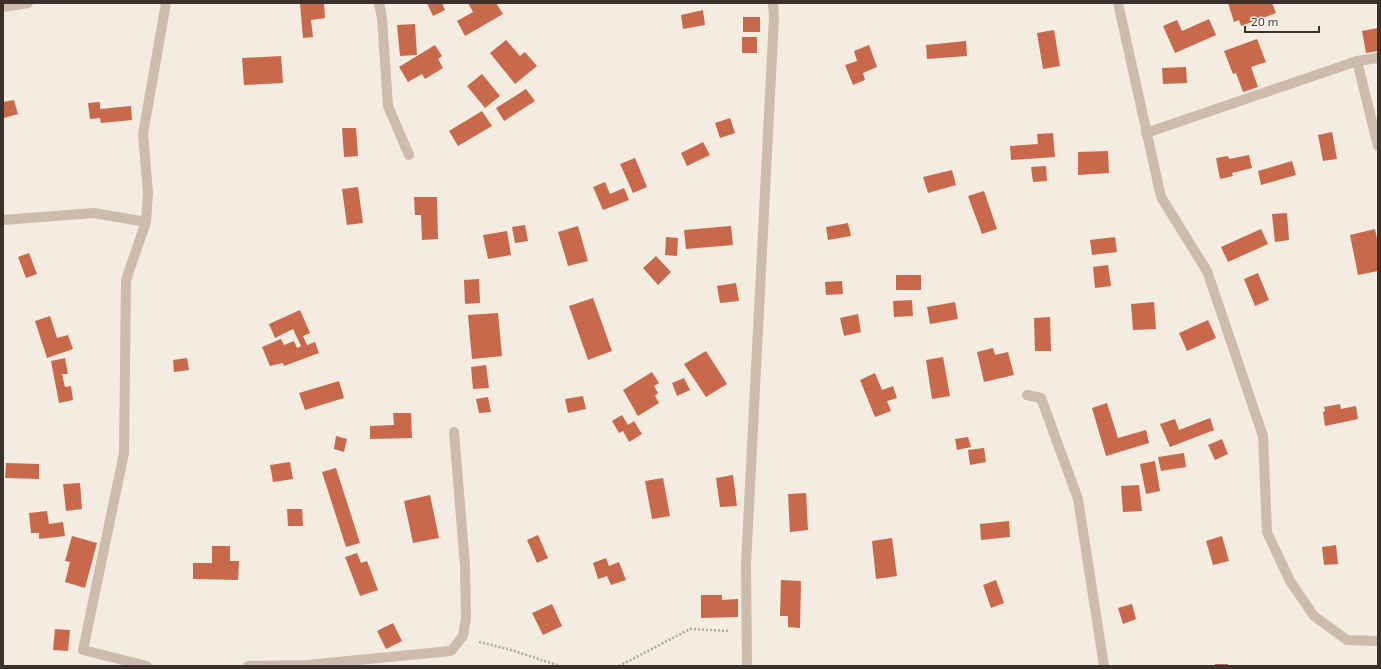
<svg xmlns="http://www.w3.org/2000/svg" width="1381" height="669" font-family="'Exo 2',sans-serif">
  <style>
    .building { fill: #c8694b }
    .lines { fill: none; stroke-linecap: round; stroke-linejoin: round }
    .path { stroke: #b9a596; stroke-width: 2.5; stroke-dasharray: 2 2; stroke-linecap: butt }
    .service { stroke: #cdbbac; stroke-width: 10 }
    .minor { stroke: #cdbbac; stroke-width: 10 }
    .tertiary { stroke: #cdbbac; stroke-width: 10 }
  </style>
  <rect width="100%" height="100%" fill="#f4ebe1"/>
  <path class="building" d="M300 3H324L325 18 311 20 313 37 303 38Z
    M427 3H442L445 10 433 16Z
    M468 3H496L503 14 465 36 457 21 473 12Z
    M1228 3H1245V4L1272 3 1276 13 1241 26 1239 20 1234 22Z
    M703 10 705 25 683 29 681 15Z
    M743 17H760V32H743Z
    M1209 19 1216 35 1175 53 1163 26 1177 20 1182 31Z
    M415 24 417 55 400 56 397 25Z
    M1378 28V51L1366 53 1362 31Z
    M1054 30 1060 66 1043 69 1037 33Z
    M742 37H757V53H742Z
    M1257 39 1266 62 1251 67 1258 87 1243 92 1236 73 1233 74 1224 51Z
    M506 40 520 56 525 52 537 66 515 84 490 53Z
    M966 41 967 56 927 59 926 45Z
    M435 45 442 56 438 59 443 68 425 79 422 74 408 82 399 67Z
    M869 45 877 67 863 73 865 80 853 85 845 65 857 61 854 51Z
    M281 56 283 83 244 85 242 58Z
    M1186 67 1187 83 1163 84 1162 68Z
    M482 74 500 96 485 108 467 86Z
    M526 89 535 101 504 121 496 108Z
    M14 100 18 114 4 118 3 102Z
    M100 102V109L131 106 132 120 101 123 100 118 90 119 88 103Z
    M482 111 492 126 458 146 449 131Z
    M730 118 735 133 720 138 715 123Z
    M342 128H356L358 156 344 157Z
    M1332 132 1337 159 1323 161 1318 135Z
    M1053 133 1055 157 1011 160 1010 146 1038 144 1037 134Z
    M703 142 710 155 687 166 681 153Z
    M1108 151 1109 173 1078 175V152Z
    M1249 155 1252 168 1232 173 1233 176 1220 179 1216 158 1228 156 1229 159Z
    M635 158 647 187 633 193 620 164Z
    M1292 161 1296 175 1261 185 1258 171Z
    M1046 166 1047 181 1033 182 1031 167Z
    M952 170 956 185 928 193 923 177Z
    M605 182 610 194 624 188 629 200 603 210 593 187Z
    M358 187 363 223 347 225 342 189Z
    M984 191 997 229 982 234 968 196Z
    M414 197H437L438 239 422 240 421 215H415Z
    M1287 213 1289 240 1275 242 1272 214Z
    M848 223 851 236 828 240 826 227Z
    M525 225 528 241 515 243 512 227Z
    M578 226 588 261 568 266 558 232Z
    M731 226 733 245 686 249 684 230Z
    M1261 229 1268 244 1228 262 1221 247Z
    M1375 229 1378 244V271L1358 275 1350 235Z
    M507 231 511 255 488 259 483 235Z
    M666 237 678 238 677 256 665 255Z
    M1115 237 1117 252 1092 255 1090 240Z
    M29 253 37 274 26 278 18 257Z
    M656 256 671 272 658 285 643 268Z
    M1108 265 1111 286 1095 288 1093 267Z
    M1258 273 1269 300 1255 306 1244 279Z
    M896 275H921V290H896Z
    M479 279 480 303 465 304 464 280Z
    M842 281 843 294 826 295 825 282Z
    M736 283 739 301 720 303 717 286Z
    M593 298 612 351 588 360 569 306Z
    M912 300 913 316 894 317 893 301Z
    M955 302 958 319 930 324 927 307Z
    M1154 302 1156 329 1133 330 1131 304Z
    M300 310 310 333 303 336 307 345 315 342 319 353 284 366 283 363 270 366 262 347 281 339 284 345 294 341 297 348 301 346 293 329 275 338 269 324Z
    M498 313 502 356 472 359 468 315Z
    M858 314 861 332 844 336 840 318Z
    M50 316 57 338 68 335 73 349 47 358 35 321Z
    M1050 317 1051 351H1035L1034 318Z
    M1208 320 1216 338 1187 351 1179 333Z
    M993 348 995 355 1008 352 1014 375 984 382 977 352Z
    M706 351 727 384 706 397 684 364Z
    M943 357 950 396 932 399 926 360Z
    M65 358 68 374H62L65 387 71 386 73 400 59 403 51 361Z
    M187 358 189 370 174 372 173 360Z
    M486 365 489 388 473 389 471 367Z
    M652 372 659 383 654 386 658 393 655 396 659 403 638 416 623 390Z
    M875 373 882 390 893 386 897 398 887 401 891 411 875 417 860 380Z
    M684 378 690 390 677 396 672 383Z
    M339 381 344 398 305 410 299 393Z
    M583 396 586 409 568 413 565 399Z
    M488 397 491 412 479 413 476 399Z
    M1107 403 1118 438 1146 430 1149 443 1106 456 1092 408Z
    M1340 404 1341 409 1356 406 1358 419 1325 426 1323 412 1325 411 1324 407Z
    M393 413H411L412 438 370 439V426L394 425Z
    M622 415 628 425 634 421 642 434 629 442 623 431 619 433 612 421Z
    M1210 418 1214 430 1170 447 1160 424 1175 419 1179 430Z
    M336 436 347 439 344 452 334 449Z
    M968 437 971 447 957 450 955 439Z
    M1222 439 1228 454 1215 460 1208 445Z
    M984 448 986 462 970 465 968 450Z
    M1184 453 1186 467 1161 471 1158 457Z
    M1155 461 1160 491 1146 494 1140 464Z
    M290 462 293 479 273 482 270 465Z
    M6 463 39 464V479L5 478Z
    M336 468 360 543 346 547 322 472Z
    M733 475 737 506 720 507 716 478Z
    M663 478 670 516 652 519 645 481Z
    M80 483 82 509 66 511 63 484Z
    M1139 485 1142 511 1123 512 1121 486Z
    M806 493 808 530 790 532 788 494Z
    M430 495 439 538 413 543 404 501Z
    M287 509H302L303 526H288Z
    M47 511 49 524 63 522 65 536 39 539V533H31L29 513Z
    M1009 521 1010 537 981 540 980 524Z
    M538 535 548 558 537 563 527 540Z
    M72 536 97 543 85 588 65 582 70 562 65 561Z
    M1222 536 1229 561 1213 565 1206 541Z
    M892 538 897 576 876 579 872 541Z
    M1336 545 1338 564 1324 565 1322 547Z
    M212 546H230V561H239L238 580 193 579V563H212Z
    M357 553 361 563 367 561 378 590 360 596 345 557Z
    M606 558 609 566 619 562 626 580 611 585 607 576 598 579 593 563Z
    M781 580 801 581 800 628 788 627V616H780Z
    M996 580 1004 603 991 608 983 585Z
    M701 595H722V600L738 599V617L701 618Z
    M552 604 562 626 543 635 532 613Z
    M1132 604 1136 619 1123 624 1118 608Z
    M393 623 402 641 386 649 377 631Z
    M55 629 70 630 68 651 53 650Z
    M1215 664H1228V666H1215Z"/>
  <g class="lines">
    <path class="path" d="M479 642 508 649 560 666
      M619 666 690 629 729 631"/>
    <path class="service" d="M1357 61 1378 146
      M1146 133 1357 61 1378 58"/>
    <path class="minor" d="M379 3 382 18 388 106 409 155
      M1118 3 1161 197 1207 271 1263 436 1267 532 1290 581 1314 616 1347 640 1378 641
      M3 220 94 213 146 222
      M1027 395 1041 398 1078 499 1104 666
      M147 666 83 650 124 453 126 280 146 222 148 193 143 134 166 3
      M248 666 307 665 451 651 463 636 466 618 465 566 454 432
      M747 666 746 564 774 17 773 3"/>
    <path class="tertiary" d="M3 7 28 3"/>
  </g>
  <rect width="1381" height="669" fill="none" stroke="#3b302b" stroke-width="8"/>
  <path d="M1245 26v6h74v-6" fill="none" stroke="#3b302b" stroke-width="2"/>
  <text x="1251" y="26" font-size="12" fill="#3b302b" stroke="#fbf5ee" stroke-width="3" paint-order="stroke">20 m</text>
</svg>
